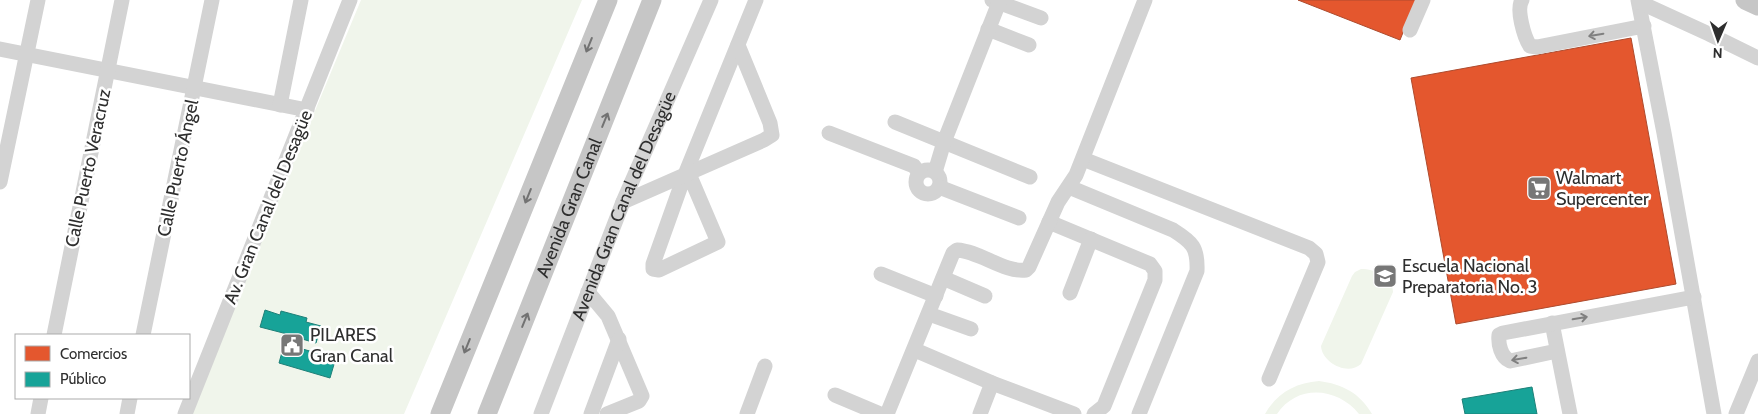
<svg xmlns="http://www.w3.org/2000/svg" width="1758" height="414" font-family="Cabin,sans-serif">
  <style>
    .green { fill: #f0f5eb }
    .shops { fill: #e4572e; stroke: #ad4b2e }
    .public { fill: #17a398; stroke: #1e8078 }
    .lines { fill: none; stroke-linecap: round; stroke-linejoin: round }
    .minor { stroke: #d3d3d3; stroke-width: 15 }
    .major { stroke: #c6c6c6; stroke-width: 19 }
    .oneway { stroke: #808080 }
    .oneway2 { stroke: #727272 }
    .labels { text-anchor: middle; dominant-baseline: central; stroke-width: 5; stroke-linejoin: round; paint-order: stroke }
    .street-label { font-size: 18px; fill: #2e2e2e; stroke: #fff }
    .poi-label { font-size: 18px; fill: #2e2e2e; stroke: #fff; text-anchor: start }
  </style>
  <rect width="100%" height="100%" fill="#fff"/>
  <path class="green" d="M361 0H582L404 414H189Z
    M1361 269C1375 269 1393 277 1393 292L1361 364C1348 376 1322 363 1321 346L1352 276 1355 272Z
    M1319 381C1342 384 1360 393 1372 414H1359C1338 388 1298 383 1277 414H1265C1277 393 1295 383 1319 381Z"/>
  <path class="shops" d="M1298 0H1416L1400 40Z
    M1631 38 1676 284 1456 324 1411 78Z"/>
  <path class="public" d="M265 310 280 315 281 311 307 318 306 322 321 326 316 343 302 339 299 348 324 355 323 357 335 361 330 378 279 363 287 334 260 327Z
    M1532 387 1537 414H1465L1462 399Z"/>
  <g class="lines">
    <g class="minor">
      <path d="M992 0 1041 18"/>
      <path d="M1522 0C1516 9 1524 37 1530 46L1537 47 1644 26"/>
      <path d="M1638 0 1664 133 1714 414"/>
      <path d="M1639 2 1709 34 1758 58"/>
      <path d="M988 29 1029 45"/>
      <path d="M1410 30 1423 0"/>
      <path d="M0 49 307 110"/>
      <path d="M280 105 301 0"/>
      <path d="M895 122 1030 177"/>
      <path d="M829 133 914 166 919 173"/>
      <path d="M1083 159 1309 248 1316 254 1318 262 1269 379"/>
      <circle cx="928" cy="182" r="12"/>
      <path d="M935 172 944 142 1000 0"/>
      <path d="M689 174 718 242 659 270 653 269V264L684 177 756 0"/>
      <path d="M0 182 38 0"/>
      <path d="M939 187 1019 218"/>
      <path d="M1069 187 1173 230C1192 242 1198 247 1197 271L1139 414"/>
      <path d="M623 202 764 140 772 135 770 123 738 45"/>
      <path d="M1049 222 1150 264 1155 271V280L1104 406 1094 414"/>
      <path d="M881 274 936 296"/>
      <path d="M943 278 985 296"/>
      <path d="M588 292 608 316 642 396 639 401 607 414"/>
      <path d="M1070 293 1091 239"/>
      <path d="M929 314 971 329"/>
      <path d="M1552 323 1570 414"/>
      <path d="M54 335 122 0"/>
      <path d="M143 335 212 0"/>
      <path d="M915 350 992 383 1074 414"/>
      <path d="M1557 351 1510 361C1501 357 1498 344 1499 335L1503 333 1694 297"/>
      <path d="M835 395 880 414"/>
      <path d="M38 414 41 398"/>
      <path d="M127 414 130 398"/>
      <path d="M185 414 350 0"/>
      <path id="s1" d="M541 414 623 202 711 0"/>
      <path d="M591 414 619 339"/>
      <path d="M747 414 765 366"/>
      <path d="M887 414 953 253 957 250C979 251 1005 273 1026 270L1029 267 1058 202 1076 175 1145 0"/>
      <path d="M980 414 992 383"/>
      <path d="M1736 414 1758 361"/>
    </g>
    <g class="major">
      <path d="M1745 0 1758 6"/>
      <path d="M440 414 608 0"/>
      <path id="s2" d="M487 414 652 0"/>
    </g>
  </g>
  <defs><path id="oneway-shaft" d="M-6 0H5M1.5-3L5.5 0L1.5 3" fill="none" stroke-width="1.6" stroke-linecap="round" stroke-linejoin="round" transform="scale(1.25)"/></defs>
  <g class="oneway">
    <use href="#oneway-shaft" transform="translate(1596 35) rotate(170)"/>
    <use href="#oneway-shaft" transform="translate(1580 318) rotate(-10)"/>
    <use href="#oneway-shaft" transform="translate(1519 359) rotate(170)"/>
  </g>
  <g class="oneway2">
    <use href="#oneway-shaft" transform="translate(589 45) rotate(112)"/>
    <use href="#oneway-shaft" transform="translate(605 120) rotate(-68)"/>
    <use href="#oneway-shaft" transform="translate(528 196) rotate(112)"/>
    <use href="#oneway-shaft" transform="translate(525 320) rotate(-68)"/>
    <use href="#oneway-shaft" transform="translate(467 346) rotate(112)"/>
  </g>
  <defs>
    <g id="supermarket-square" transform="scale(1.25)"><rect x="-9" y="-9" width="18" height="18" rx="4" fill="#777" stroke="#fff"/><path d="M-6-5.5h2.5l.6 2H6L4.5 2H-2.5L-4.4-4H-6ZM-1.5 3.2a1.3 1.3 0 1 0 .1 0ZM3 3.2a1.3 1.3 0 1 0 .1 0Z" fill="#fff"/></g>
    <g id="school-square" transform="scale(1.25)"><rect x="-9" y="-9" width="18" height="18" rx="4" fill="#777" stroke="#fff"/><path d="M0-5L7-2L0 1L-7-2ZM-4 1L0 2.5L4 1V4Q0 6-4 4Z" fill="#fff"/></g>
    <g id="civic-square" transform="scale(1.25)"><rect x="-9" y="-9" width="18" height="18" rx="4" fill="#777" stroke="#fff"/><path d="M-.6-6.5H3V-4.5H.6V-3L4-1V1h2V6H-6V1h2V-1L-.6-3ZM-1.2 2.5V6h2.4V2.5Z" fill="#fff"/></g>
  </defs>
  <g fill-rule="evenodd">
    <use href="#supermarket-square" x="1539" y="188"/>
    <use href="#school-square" x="1385" y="276"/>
    <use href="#civic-square" x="292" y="345"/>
  </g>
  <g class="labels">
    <g class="street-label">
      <text transform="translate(88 168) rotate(-78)">Calle Puerto Veracruz</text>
      <text transform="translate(178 168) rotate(-78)">Calle Puerto Ángel</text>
      <text stroke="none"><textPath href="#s1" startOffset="224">Avenida Gran Canal del Desagüe</textPath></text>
      <text transform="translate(268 207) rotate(-68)">Av. Gran Canal del Desagüe</text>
      <text stroke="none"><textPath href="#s2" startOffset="222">Avenida Gran Canal</textPath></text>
    </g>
    <g class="poi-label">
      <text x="1556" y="178">Walmart<tspan x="1556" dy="21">Supercenter</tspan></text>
      <text x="1402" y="266">Escuela Nacional<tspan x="1402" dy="21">Preparatoria No. 3</tspan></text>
      <text x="310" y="335">PILARES<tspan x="310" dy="21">Gran Canal</tspan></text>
    </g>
  </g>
  <rect x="15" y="334" width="175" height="65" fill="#ffffff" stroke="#ababab"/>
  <rect x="25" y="346" width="25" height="15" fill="#e4572e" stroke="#ababab"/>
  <text x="60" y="359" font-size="15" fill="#2e2e2e">Comercios</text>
  <rect x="25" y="372" width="25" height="15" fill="#17a398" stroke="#ababab"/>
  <text x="60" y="384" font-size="15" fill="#2e2e2e">Público</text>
  <g transform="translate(1718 40) rotate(182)" stroke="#ffffff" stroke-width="4" paint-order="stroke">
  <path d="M0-4L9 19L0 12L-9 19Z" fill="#2e2e2e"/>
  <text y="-8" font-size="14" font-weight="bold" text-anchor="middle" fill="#2e2e2e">N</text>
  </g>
</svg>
